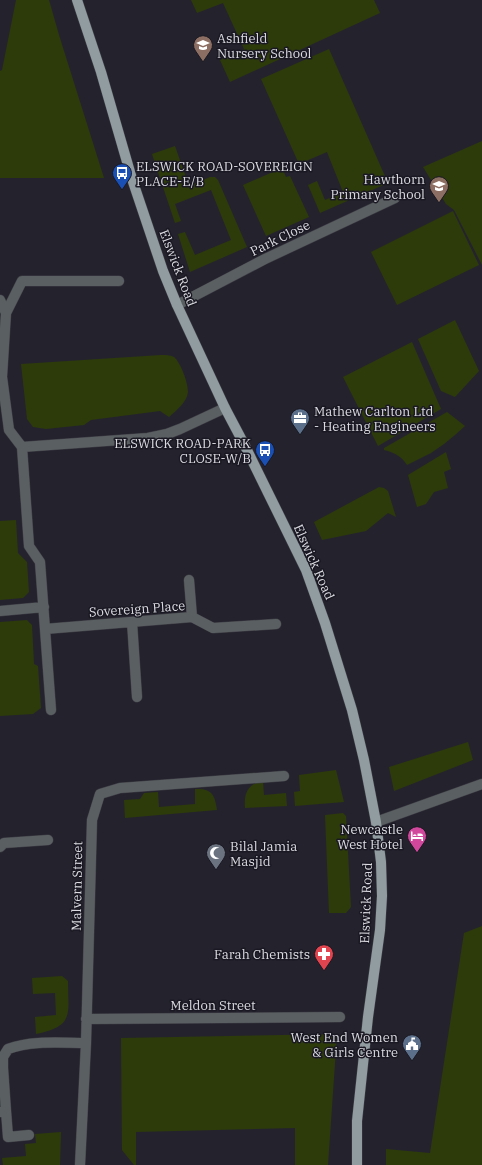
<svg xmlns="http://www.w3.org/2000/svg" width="482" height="1165" font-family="'IBM Plex Serif',serif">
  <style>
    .green { fill: #2d3b0b }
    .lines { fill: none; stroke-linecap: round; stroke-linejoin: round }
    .minor-casing { stroke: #3e3d46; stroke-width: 11 }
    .major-casing { stroke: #3e3d46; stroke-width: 11 }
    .minor { stroke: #5a6062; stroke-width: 10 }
    .major { stroke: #909ca0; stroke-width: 10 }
    .labels { text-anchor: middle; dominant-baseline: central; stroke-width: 3; stroke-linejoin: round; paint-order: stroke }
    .poi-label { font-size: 13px; fill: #dcdbe2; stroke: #1a1923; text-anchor: end }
    .street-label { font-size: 13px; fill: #dcdbe2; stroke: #1a1923 }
  </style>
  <rect width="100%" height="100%" fill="#24232d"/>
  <path class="green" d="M16 0H49L59 35 104 178H0V71L2 70Z
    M191 0H374L380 13 230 82 220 60 244 49 223 3 197 13Z
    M329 49 388 183 320 213 308 185 317 181 325 200 343 192 327 152 299 164 261 79Z
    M482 141V265L454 210 446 204 423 167Z
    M175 146 189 186 210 177H215L218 180 247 247 190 272 178 234 185 232 195 255 231 240 211 190 175 204 181 221 175 223 152 154Z
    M282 168 286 177 290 176 309 217 266 236 243 185Z
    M453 211 479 265 397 305 371 252Z
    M455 320 479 371 455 397 441 391 418 339Z
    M412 342 441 409 378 446 343 377Z
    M161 355C165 355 170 355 174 357 181 363 188 383 188 392 187 402 176 411 169 417L160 411 91 420 84 425 46 429 33 427 27 419 21 364Z
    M447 412 465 426 455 435 444 444 431 453 407 465C400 455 395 453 384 450V448Z
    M446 452 451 469 444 472 448 488 434 492 426 504 417 507 408 475Z
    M379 487 384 488 388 491 396 517 388 513 366 531 322 540 314 522Z
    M16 520 18 553 27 562 29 592 23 598 0 600V521Z
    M27 620 32 625 34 664 38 666 41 708 33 714 0 716V622Z
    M468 742 473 760 394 791 389 767Z
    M336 770 344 802 295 806 294 792 300 791 299 775Z
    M263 781 264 795 286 793 287 806 245 808C244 794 247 784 263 781Z
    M195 789C211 788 215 794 217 810L125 818 124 800 140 799 144 793 158 792 159 807 195 804Z
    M343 813 346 816 351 907 346 913H329L325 815Z
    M482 926V1165H386V1149L430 1153 464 933Z
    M62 976 68 981C68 1014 75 1026 36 1034L35 1017 56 1015 55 993 33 994 32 978Z
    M337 1034 328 1165H295V1128L136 1132V1165H134L122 1150 121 1038Z
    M61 1132 60 1165H3L2 1158 26 1156 25 1144 36 1143 35 1134Z"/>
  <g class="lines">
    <g class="minor-casing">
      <path id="minor" d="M0 300 6 313 2 377 9 430 22 447 29 546 40 562 51 710
        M177 305 265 259 395 198
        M6 313 22 281H119
        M22 447 148 438 167 434 180 429 225 408
        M189 580 192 617
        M0 611 44 607
        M132 622 137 697
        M45 629 192 617 213 628 276 624
        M376 822 482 784
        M0 847 4 843 48 840
        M86 1019 340 1017
        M6 1111 8 1137 29 1135
        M0 1112 6 1111 3 1068V1057L8 1049C32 1040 61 1043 86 1043
        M80 1165 86 1043 92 820 100 794 120 788 284 776"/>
    </g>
    <g class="major-casing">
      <path id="major" d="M77 0 101 72 132 179 163 271 177 305 225 408 244 444 306 570 325 623 352 710 364 760 376 822 381 862 382 896 380 930 368 1017 357 1121V1165"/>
    </g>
    <use href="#minor" class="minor"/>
    <use href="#major" class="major"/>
  </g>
  <defs>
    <g id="school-pin" transform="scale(1)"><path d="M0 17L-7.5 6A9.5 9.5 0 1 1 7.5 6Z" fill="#8d6e63" stroke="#1a1923"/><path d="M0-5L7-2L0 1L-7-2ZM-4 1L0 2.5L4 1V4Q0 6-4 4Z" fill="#fff"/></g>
    <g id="bus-pin" transform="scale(1)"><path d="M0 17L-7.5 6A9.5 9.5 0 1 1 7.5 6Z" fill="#1a4fb4" stroke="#1a1923"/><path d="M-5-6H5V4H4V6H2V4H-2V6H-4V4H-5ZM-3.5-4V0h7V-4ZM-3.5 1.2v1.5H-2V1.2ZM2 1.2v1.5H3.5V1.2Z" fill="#fff"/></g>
    <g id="office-pin" transform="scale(1)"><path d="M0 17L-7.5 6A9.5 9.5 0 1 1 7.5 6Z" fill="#5c6f8a" stroke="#1a1923"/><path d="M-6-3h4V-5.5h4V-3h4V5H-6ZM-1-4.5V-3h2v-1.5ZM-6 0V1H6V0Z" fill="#fff"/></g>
    <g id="hotel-pin" transform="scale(1)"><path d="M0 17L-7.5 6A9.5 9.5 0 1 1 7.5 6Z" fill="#d1479c" stroke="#1a1923"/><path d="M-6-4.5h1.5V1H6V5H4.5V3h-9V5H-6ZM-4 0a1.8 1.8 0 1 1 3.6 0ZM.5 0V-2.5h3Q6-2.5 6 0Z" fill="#fff"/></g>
    <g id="mosque-pin" transform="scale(1)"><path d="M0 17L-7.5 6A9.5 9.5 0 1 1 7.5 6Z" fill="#6b7280" stroke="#1a1923"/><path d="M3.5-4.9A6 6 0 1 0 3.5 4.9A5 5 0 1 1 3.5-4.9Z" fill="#fff"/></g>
    <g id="pharmacy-pin" transform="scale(1)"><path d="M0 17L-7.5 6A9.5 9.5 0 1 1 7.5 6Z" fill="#e0444e" stroke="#1a1923"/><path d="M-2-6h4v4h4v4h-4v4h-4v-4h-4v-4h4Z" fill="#fff"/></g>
    <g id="civic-pin" transform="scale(1)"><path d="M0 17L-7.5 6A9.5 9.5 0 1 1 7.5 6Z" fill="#5c6f8a" stroke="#1a1923"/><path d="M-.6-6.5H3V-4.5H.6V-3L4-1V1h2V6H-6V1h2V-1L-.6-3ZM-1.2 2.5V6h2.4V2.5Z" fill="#fff"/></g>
  </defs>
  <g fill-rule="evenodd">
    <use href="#school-pin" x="203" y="45"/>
    <use href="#bus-pin" x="122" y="173"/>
    <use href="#school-pin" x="439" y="186"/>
    <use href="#office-pin" x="300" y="418"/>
    <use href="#bus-pin" x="265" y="450"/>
    <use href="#hotel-pin" x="417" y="836"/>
    <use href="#mosque-pin" x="216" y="853"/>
    <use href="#pharmacy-pin" x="324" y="954"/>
    <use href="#civic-pin" x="412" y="1044"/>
  </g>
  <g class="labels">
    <g class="poi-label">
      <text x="217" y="38" text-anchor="start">Ashfield<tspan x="217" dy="15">Nursery School</tspan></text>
      <text x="136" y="166" text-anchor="start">ELSWICK ROAD-SOVEREIGN<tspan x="136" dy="15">PLACE-E/B</tspan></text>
      <text x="425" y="179">Hawthorn<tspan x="425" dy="15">Primary School</tspan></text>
      <text x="314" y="411" text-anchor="start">Mathew Carlton Ltd<tspan x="314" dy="15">- Heating Engineers</tspan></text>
      <text x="251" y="443">ELSWICK ROAD-PARK<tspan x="251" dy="15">CLOSE-W/B</tspan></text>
      <text x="403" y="829">Newcastle<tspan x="403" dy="15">West Hotel</tspan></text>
      <text x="230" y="846" text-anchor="start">Bilal Jamia<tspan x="230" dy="15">Masjid</tspan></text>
      <text x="310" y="954">Farah Chemists</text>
      <text x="398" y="1037">West End Women<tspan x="398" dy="15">&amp; Girls Centre</tspan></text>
    </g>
    <g class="street-label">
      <text transform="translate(280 238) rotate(-26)">Park Close</text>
      <text transform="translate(178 268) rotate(69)">Elswick Road</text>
      <text transform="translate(314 562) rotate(66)">Elswick Road</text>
      <text transform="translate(137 609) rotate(-4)">Sovereign Place</text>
      <text transform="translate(77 886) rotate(-89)">Malvern Street</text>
      <text transform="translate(366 903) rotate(-88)">Elswick Road</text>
      <text x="213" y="1005">Meldon Street</text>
    </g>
  </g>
</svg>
